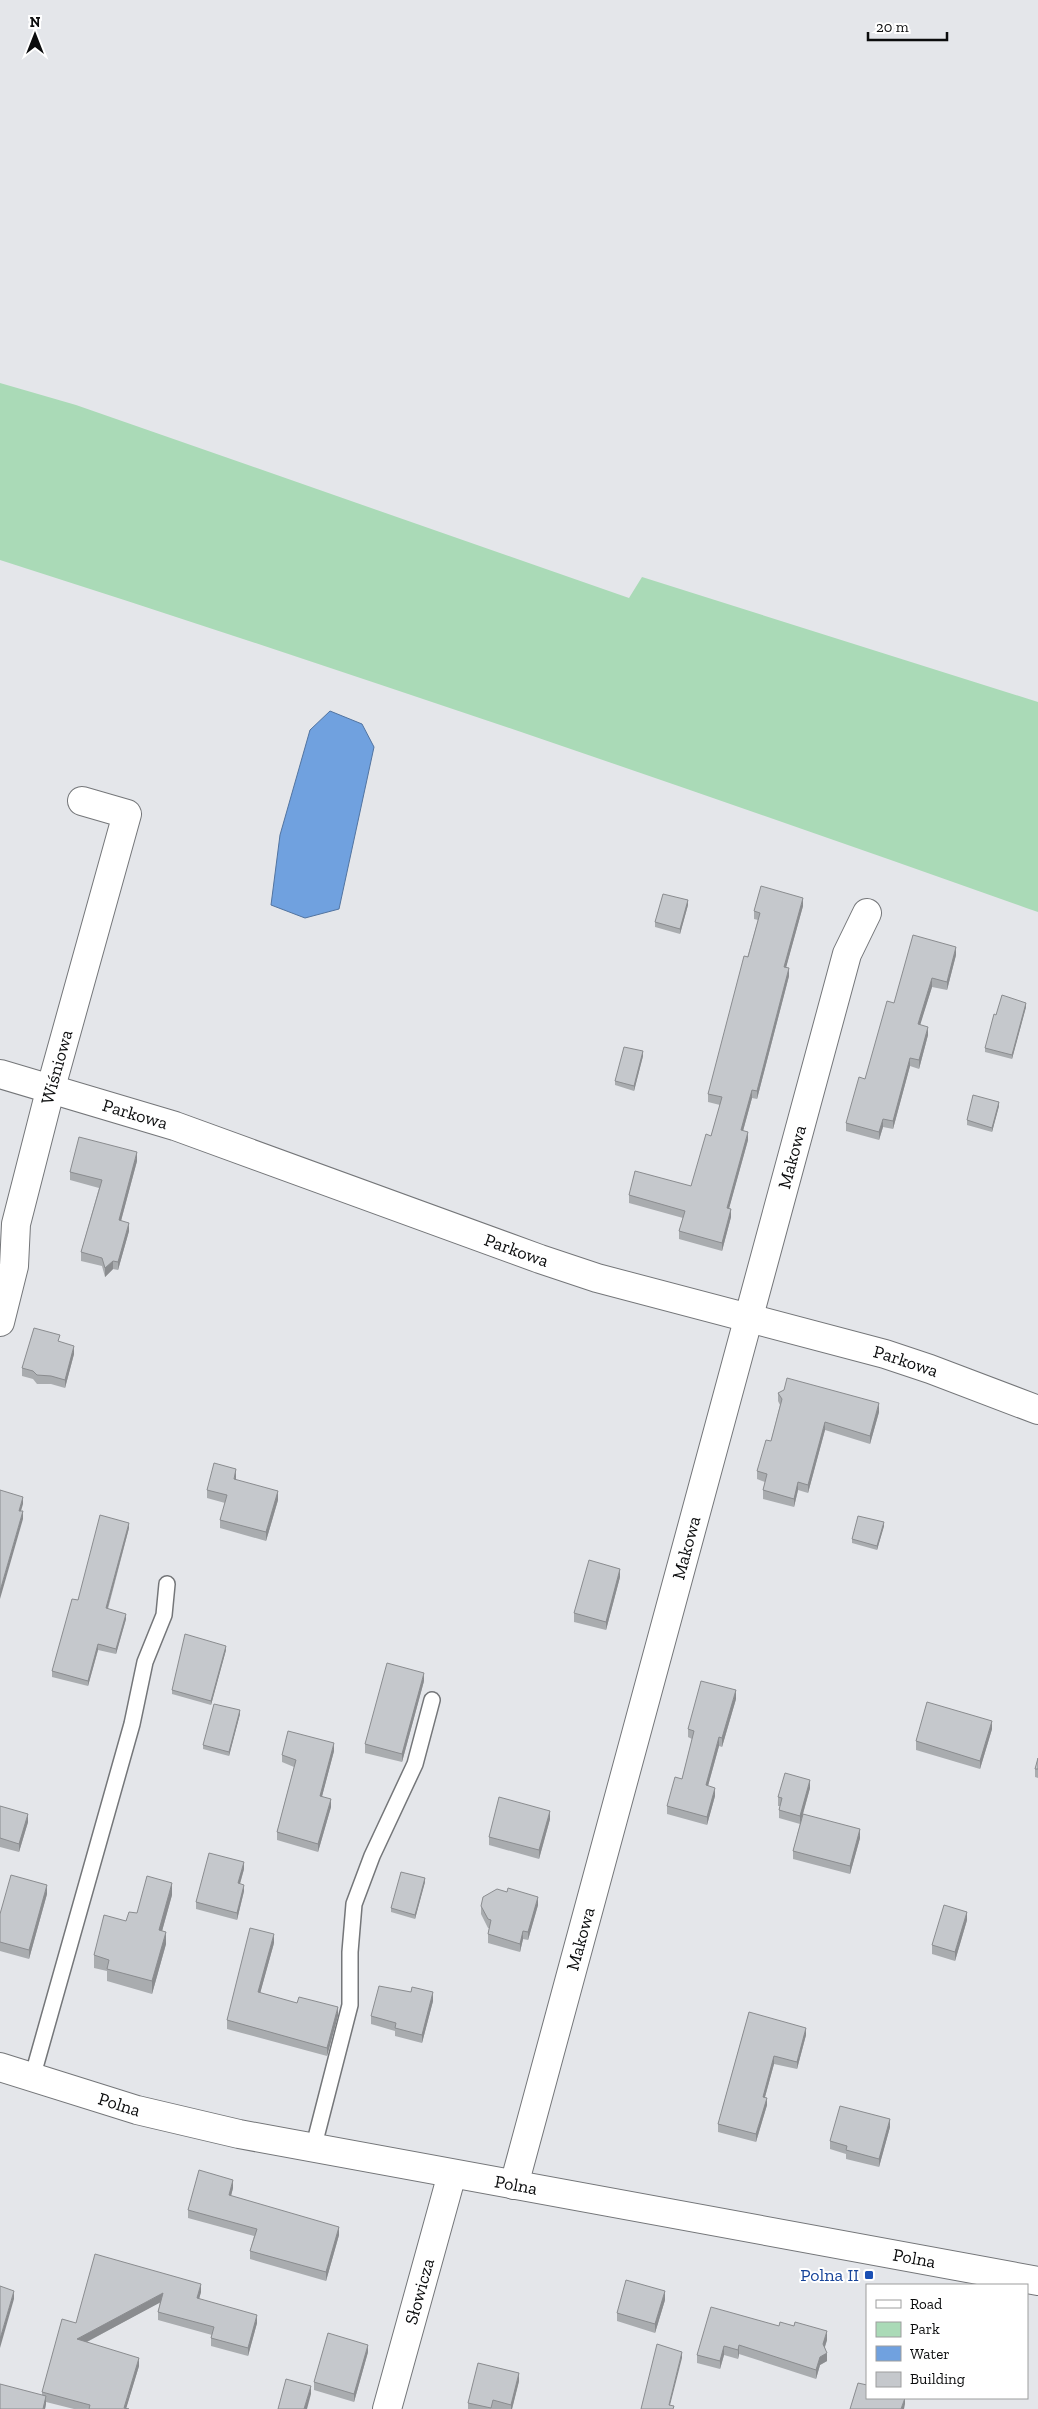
<svg xmlns="http://www.w3.org/2000/svg" width="1038" height="2409" font-family="'Zilla Slab',serif">
  <style>
    .green { fill: #aadab7 }
    .water { fill: #70a1df; stroke: #5274a0 }
    .lines { fill: none; stroke-linecap: round; stroke-linejoin: round }
    .service-casing { stroke: #747679; stroke-width: 18 }
    .minor-casing { stroke: #747679; stroke-width: 30 }
    .tertiary-casing { stroke: #747679; stroke-width: 30 }
    .service { stroke: #fff; stroke-width: 15 }
    .minor { stroke: #fff; stroke-width: 28 }
    .tertiary { stroke: #fff; stroke-width: 28 }
    .wall { fill: #a9acaf }
    .shaded-wall { fill: #8a8c8f }
    .building { fill: #c5c8cc; stroke: #8a8c8f }
    .transit-dot { fill: #1a4fb4; stroke: #fff; stroke-width: 2 }
    .labels { text-anchor: middle; dominant-baseline: central; stroke-width: 4; stroke-linejoin: round; paint-order: stroke }
    .street-label { font-size: 18px; fill: #0b0c0d; stroke: #fff }
    .transit-label { font-size: 18px; fill: #164399; stroke: #fff; text-anchor: end }
  </style>
  <rect width="100%" height="100%" fill="#e4e6ea"/>
  <path class="green" d="M0 383 76 405 629 598 642 577 1038 702V912C694 790 348 671 0 560Z"/>
  <path class="water" d="M330 711 362 724 374 747 339 909 305 918 271 905 280 835 310 730Z"/>
  <g class="lines">
    <g class="service-casing">
      <path id="service" d="M32 2078 132 1724 145 1662 164 1615 167 1584
        M313 2149 350 2005V1952L354 1904 372 1856 415 1764 432 1700"/>
    </g>
    <g class="minor-casing">
      <g id="minor">
        <path id="s1" d="M0 1074 175 1126 540 1259 597 1278 885 1354 930 1369 1038 1410"/>
        <path id="s2" d="M0 1322 14 1266 16 1224 50 1091 127 814 82 801"/>
        <path id="s3" d="M514 2185 847 954 867 913"/>
        <path id="s4" d="M387 2409 452 2174"/>
      </g>
    </g>
    <g class="tertiary-casing">
      <g id="tertiary">
        <path id="s5" d="M0 2067 137 2110 239 2134 1038 2281"/>
      </g>
    </g>
    <use href="#service" class="service"/>
    <use href="#minor" class="minor"/>
    <use href="#tertiary" class="tertiary"/>
  </g>
  <path class="wall" d="M688 905 680 934 655 927V922Z
    M803 906 786 967 789 976 757 1099 752 1098 743 1131 748 1140 729 1208 731 1217 722 1251 679 1239V1231L683 1218 629 1203V1195L691 1186 711 1136 720 1105 708 1102V1094L758 920 754 919V911Z
    M956 955 947 990 932 987 920 1024 928 1035 919 1069 910 1066 893 1129 883 1127 879 1140 846 1131V1123L865 1079 894 1003Z
    M1026 1007 1012 1059 985 1052V1048Z
    M643 1056 634 1091 615 1085V1081Z
    M999 1106 992 1132 967 1125V1120Z
    M137 1161 121 1221 129 1231 118 1270 113 1269 105 1277 102 1266 81 1261V1252L99 1188 70 1180V1172Z
    M60 1342 74 1354 65 1388 51 1384H37L33 1379 22 1376V1368Z
    M778 1393 879 1412 870 1444 825 1430 808 1493 798 1490 794 1507 763 1499V1490L765 1482 757 1479V1471L771 1441 780 1405 778 1401Z
    M236 1478V1480L278 1500 266 1541 220 1528V1520L225 1503 207 1498V1490Z
    M884 1526 877 1550 852 1543V1539Z
    M129 1528 108 1609 126 1619 116 1654 98 1650 88 1686 52 1677V1671L78 1600Z
    M620 1577 606 1630 574 1622V1613Z
    M226 1650 211 1705 172 1694V1690Z
    M424 1681 402 1762 365 1753V1744Z
    M736 1699 722 1747 719 1746 708 1786 715 1796 707 1825 667 1814V1806L682 1779 692 1739 688 1737V1729Z
    M240 1714 229 1756 203 1749V1745Z
    M992 1729 980 1769 916 1750V1741Z
    M334 1751 322 1796 331 1807 318 1852 277 1840V1832L294 1767 282 1762V1755Z
    M1038 1758V1778L1035 1777V1769Z
    M810 1788 803 1814 860 1838 850 1874 793 1859V1851L800 1824 779 1818V1810L780 1806H778V1797Z
    M0 1806 28 1822 19 1852 0 1847Z
    M550 1819 539 1859 489 1845V1837Z
    M244 1869 240 1884 244 1891 237 1920 196 1909V1902Z
    M425 1882 415 1919 391 1912V1908Z
    M47 1894 29 1959 0 1951V1914Z
    M172 1895 162 1931 166 1944 152 1994 107 1981V1971L94 1968V1955L126 1921 137 1913Z
    M538 1905 528 1940 523 1939 520 1952 488 1943V1934L489 1928H488L481 1914V1906Z
    M967 1920 955 1961 932 1954V1945Z
    M274 1943 260 1993 338 2016 327 2056 227 2029V2020Z
    M433 2001 422 2043 395 2036V2031L371 2024V2016Z
    M749 2012 806 2035 797 2069 774 2064 765 2097 767 2105 756 2142 718 2132V2124Z
    M890 2127 879 2167 846 2159V2154L830 2149V2141Z
    M233 2188 231 2196 339 2235 326 2281 250 2259V2251L254 2236 188 2218V2210Z
    M201 2292 199 2299 257 2323 248 2356 211 2346V2338L212 2335 158 2320V2312L160 2302 87 2342 139 2366 126 2408 129 2409H74L46 2402 45 2409H0L42 2395V2392L76 2323Z
    M665 2300 655 2333 617 2321V2313Z
    M779 2326 827 2340 825 2347 827 2361 820 2365 816 2379 739 2354 738 2359 724 2355 720 2369 697 2363V2355Z
    M368 2352 354 2402 314 2390V2382Z
    M519 2381 512 2409H468V2403Z"/>
  <path class="shaded-wall" d="M803 898V906L784 975V967Z
    M688 900V905L680 934V929Z
    M956 947V955L947 990V982Z
    M789 968V976L757 1099V1091Z
    M932 978V987L918 1032V1024Z
    M1026 1003V1007L1012 1059V1055Z
    M928 1027V1035L919 1069V1060Z
    M643 1051V1056L634 1091V1086Z
    M910 1058V1066L893 1129V1121Z
    M752 1090V1098L741 1138V1130Z
    M999 1102V1106L992 1132V1128Z
    M883 1119V1127L879 1140V1132Z
    M748 1132V1140L727 1216V1208Z
    M137 1152V1161L119 1228V1220Z
    M731 1209V1217L722 1251V1243Z
    M129 1223V1231L118 1270V1262Z
    M113 1261V1269L105 1277V1268Z
    M74 1346V1354L65 1388V1380Z
    M879 1403V1412L870 1444V1436Z
    M825 1422V1430L808 1493V1485Z
    M236 1469V1478L234 1487V1479Z
    M798 1482V1490L794 1507V1499Z
    M278 1491V1500L266 1541V1532Z
    M23 1497V1504L19 1518V1511Z
    M23 1511V1519L0 1599V1591Z
    M884 1522V1526L877 1550V1546Z
    M129 1523V1528L106 1614V1608Z
    M620 1569V1577L606 1630V1622Z
    M126 1614V1619L116 1654V1649Z
    M98 1644V1650L88 1686V1681Z
    M226 1646V1650L211 1705V1701Z
    M424 1673V1681L402 1762V1754Z
    M736 1690V1699L722 1747V1738Z
    M240 1710V1714L229 1756V1752Z
    M992 1721V1729L980 1769V1761Z
    M719 1737V1746L706 1793V1785Z
    M334 1743V1751L320 1804V1796Z
    M810 1780V1788L800 1824V1816Z
    M715 1788V1796L707 1825V1817Z
    M331 1799V1807L318 1852V1844Z
    M550 1811V1819L539 1859V1850Z
    M28 1814V1822L19 1852V1844Z
    M860 1829V1838L850 1874V1866Z
    M244 1862V1869L238 1890V1883Z
    M425 1878V1882L415 1919V1915Z
    M172 1883V1895L159 1942V1930Z
    M47 1885V1894L29 1959V1950Z
    M244 1885V1891L237 1920V1913Z
    M538 1897V1905L528 1940V1932Z
    M967 1912V1920L955 1961V1952Z
    M523 1931V1939L520 1952V1944Z
    M166 1932V1944L152 1994V1981Z
    M274 1934V1943L258 2001V1992Z
    M433 1992V2001L422 2043V2035Z
    M338 2007V2016L327 2056V2048Z
    M806 2028V2035L797 2069V2062Z
    M774 2056V2064L763 2104V2097Z
    M767 2098V2105L756 2142V2134Z
    M890 2119V2127L879 2167V2159Z
    M233 2180V2188L229 2203V2195Z
    M339 2227V2235L326 2281V2272Z
    M201 2284V2292L197 2306V2298Z
    M14 2291V2299L0 2348V2339Z
    M665 2291V2300L655 2333V2324Z
    M163 2293V2301L77 2347V2339Z
    M257 2315V2323L248 2356V2348Z
    M827 2331V2340L823 2352V2344Z
    M368 2345V2352L354 2402V2394Z
    M739 2345V2354L738 2359V2350Z
    M724 2346V2355L720 2369V2361Z
    M682 2352V2358L669 2409V2405Z
    M827 2353V2361L820 2365 816 2379V2370L820 2357Z
    M139 2358V2366L126 2409H124Z
    M519 2373V2381L512 2409H511V2405Z
    M311 2386V2394L307 2409H304Z
    M46 2396V2404L45 2409H43Z
    M905 2398V2404L904 2409H901Z"/>
  <path class="building" d="M761 886 803 898 784 967 789 968 757 1091 752 1090 741 1130 748 1132 727 1208 731 1209 722 1243 679 1231 685 1211 629 1195 635 1171 691 1186 706 1134 711 1136 722 1097 708 1094 744 956 748 957 760 913 754 911Z
    M663 894 688 900 680 929 655 922Z
    M913 935 956 947 947 982 932 978 918 1024 928 1027 919 1060 910 1058 893 1121 883 1119 879 1132 846 1123 859 1077 865 1079 887 1001 894 1003Z
    M1002 995 1026 1003 1012 1055 985 1048 994 1014 996 1015Z
    M624 1047 643 1051 634 1086 615 1081Z
    M973 1095 999 1102 992 1128 967 1120Z
    M79 1137 137 1152 119 1220 129 1223 118 1262 113 1261 105 1268 102 1258 81 1252 102 1180 70 1172Z
    M34 1328 60 1335 58 1341 74 1346 65 1380 51 1376 37 1375 33 1371 22 1368Z
    M787 1378 879 1403 870 1436 825 1422 808 1485 798 1482 794 1499 763 1490 767 1474 757 1471 766 1440 771 1441 782 1399 778 1393 784 1390Z
    M214 1463 236 1469 234 1479 278 1491 266 1532 220 1520 227 1495 207 1490Z
    M0 1490 23 1497 19 1511H23L0 1591Z
    M100 1515 129 1523 106 1608 126 1614 116 1649 98 1644 88 1681 52 1671 72 1599 78 1600Z
    M858 1516 884 1522 877 1546 852 1539Z
    M589 1560 620 1569 606 1622 574 1613Z
    M185 1634 226 1646 211 1701 172 1690Z
    M387 1663 424 1673 402 1754 365 1744Z
    M701 1681 736 1690 722 1738 719 1737 706 1785 715 1788 707 1817 667 1806 675 1777 682 1779 694 1731 688 1729Z
    M927 1702 992 1721 980 1761 916 1741Z
    M214 1704 240 1710 229 1752 203 1745Z
    M288 1731 334 1743 320 1796 331 1799 318 1844 277 1832 296 1760 282 1755Z
    M1038 1758V1769H1035Z
    M785 1773 810 1780 800 1816 779 1810 782 1798 778 1797Z
    M499 1797 550 1811 539 1850 489 1837Z
    M0 1806 28 1814 19 1844 0 1838Z
    M803 1814 860 1829 850 1866 793 1851Z
    M209 1853 244 1862 238 1883 244 1885 237 1913 196 1902Z
    M401 1872 425 1878 415 1915 391 1908Z
    M11 1875 47 1885 29 1950 0 1942V1914Z
    M147 1876 172 1883 159 1930 166 1932 152 1981 107 1969 109 1960 94 1955 104 1915 126 1921 129 1912 137 1913Z
    M508 1888 538 1897 528 1932 523 1931 520 1944 488 1934 491 1920 488 1919 481 1906 483 1897 497 1889 507 1892Z
    M944 1905 967 1912 955 1952 932 1945Z
    M250 1928 274 1934 258 1992 297 2003 299 1997 338 2007 327 2048 227 2020Z
    M379 1986 411 1992 412 1987 433 1992 422 2035 395 2028 396 2023 371 2016Z
    M749 2012 806 2028 797 2062 774 2056 763 2097 767 2098 756 2134 718 2124Z
    M840 2106 890 2119 879 2159 846 2150 847 2146 830 2141Z
    M199 2170 233 2180 229 2195 339 2227 326 2272 250 2251 257 2229 188 2210Z
    M95 2254 201 2284 197 2298 257 2315 248 2348 211 2338 214 2327 158 2312 163 2293 77 2339 139 2358 124 2408 129 2409H89L90 2405 42 2392 62 2319 76 2323Z
    M626 2280 665 2291 655 2324 617 2313Z
    M0 2286 14 2291 0 2339Z
    M711 2307 779 2326 780 2322 794 2326 795 2322 827 2331 823 2344 827 2353 820 2357 816 2370 739 2345 738 2350 724 2346 720 2361 697 2355Z
    M328 2333 368 2345 354 2394 314 2382Z
    M657 2344 682 2352 669 2405 674 2406 673 2409H641Z
    M478 2363 519 2373 511 2405 493 2400 491 2408 468 2403Z
    M286 2379 311 2386 304 2409H278Z
    M858 2383 867 2385V2398H905L901 2409H850Z
    M0 2384 46 2396 43 2409H0Z"/>
  <rect class="transit-dot" x="864" y="2270" width="10" height="10" rx="2.5"/>
  <g class="labels">
    <g class="street-label">
      <text stroke="none"><textPath href="#s2" startOffset="262">Wiśniowa</textPath></text>
      <text stroke="none"><textPath href="#s1" startOffset="141">Parkowa</textPath></text>
      <text stroke="none"><textPath href="#s3" startOffset="1065">Makowa</textPath></text>
      <text stroke="none"><textPath href="#s1" startOffset="546">Parkowa</textPath></text>
      <text stroke="none"><textPath href="#s1" startOffset="951">Parkowa</textPath></text>
      <text stroke="none"><textPath href="#s3" startOffset="660">Makowa</textPath></text>
      <text stroke="none"><textPath href="#s3" startOffset="255">Makowa</textPath></text>
      <text stroke="none"><textPath href="#s5" startOffset="125">Polna</textPath></text>
      <text stroke="none"><textPath href="#s5" startOffset="530">Polna</textPath></text>
      <text stroke="none"><textPath href="#s5" startOffset="935">Polna</textPath></text>
      <text stroke="none"><textPath href="#s4" startOffset="122">Słowicza</textPath></text>
    </g>
    <g class="transit-label">
      <text x="859" y="2275">Polna II</text>
    </g>
  </g>
  <rect x="866" y="2284" width="162" height="115" fill="#ffffff" stroke="#9d9e9e"/>
  <rect x="876" y="2300" width="25" height="8" fill="#ffffff" stroke="#9d9e9e"/>
  <text x="910" y="2309" font-size="15" fill="#0b0c0d">Road</text>
  <rect x="876" y="2322" width="25" height="15" fill="#aadab7" stroke="#9d9e9e"/>
  <text x="910" y="2334" font-size="15" fill="#0b0c0d">Park</text>
  <rect x="876" y="2346" width="25" height="15" fill="#70a1df" stroke="#9d9e9e"/>
  <text x="910" y="2359" font-size="15" fill="#0b0c0d">Water</text>
  <rect x="876" y="2372" width="25" height="15" fill="#c5c8cc" stroke="#9d9e9e"/>
  <text x="910" y="2384" font-size="15" fill="#0b0c0d">Building</text>
  <g transform="translate(35 35)" stroke="#ffffff" stroke-width="4" paint-order="stroke">
  <path d="M0-4L9 19L0 12L-9 19Z" fill="#0b0c0d"/>
  <text y="-8" font-size="14" font-weight="bold" text-anchor="middle" fill="#0b0c0d">N</text>
  </g>
  <path d="M868 32v8h79v-8" fill="none" stroke="#0b0c0d" stroke-width="2.5"/>
  <text x="876" y="32" font-size="15" fill="#0b0c0d" stroke="#ffffff" stroke-width="4" paint-order="stroke">20 m</text>
</svg>
